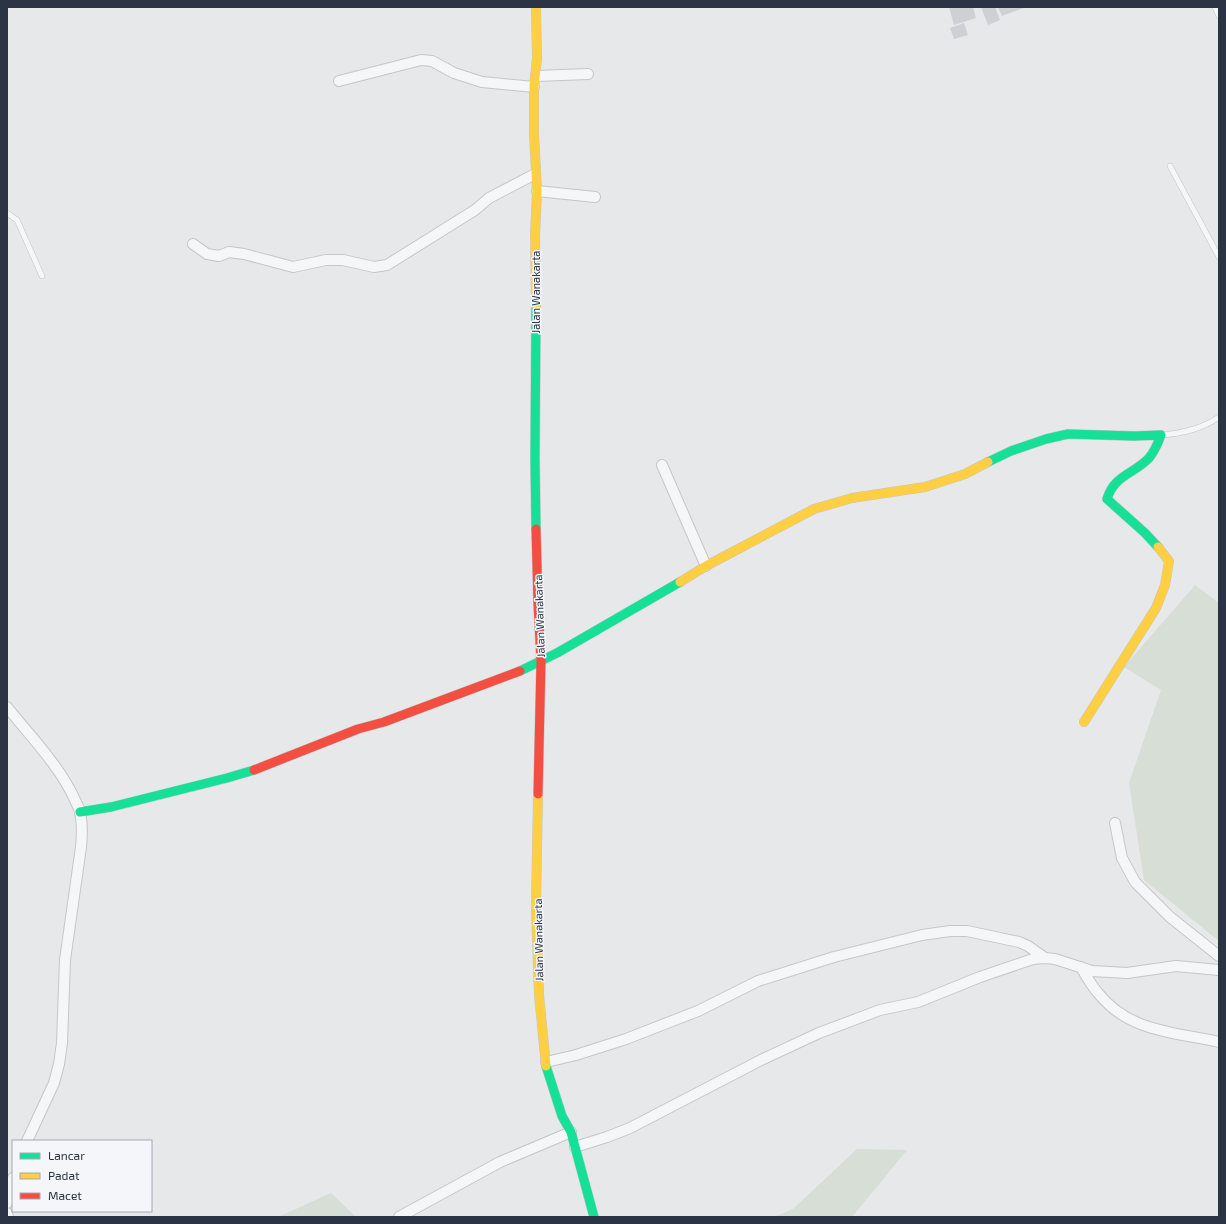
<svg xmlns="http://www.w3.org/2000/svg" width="1226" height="1224" font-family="'Exo 2',sans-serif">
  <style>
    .green { fill: #d6ded6 }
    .building { fill: #ced0d3 }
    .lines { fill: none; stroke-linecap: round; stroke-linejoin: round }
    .lane-casing { stroke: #c4c6c8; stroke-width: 6 }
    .street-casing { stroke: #c4c6c8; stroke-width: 12 }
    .fast-casing { stroke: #c4c6c8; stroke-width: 10 }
    .slow-casing { stroke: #c4c6c8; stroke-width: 10 }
    .jam-casing { stroke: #c4c6c8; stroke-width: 10 }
    .lane { stroke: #f5f6f7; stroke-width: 5 }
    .street { stroke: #f5f6f7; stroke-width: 10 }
    .fast { stroke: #16e098; stroke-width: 9 }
    .slow { stroke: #ffcf43; stroke-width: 9 }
    .jam { stroke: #f24e42; stroke-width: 9 }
    .labels { text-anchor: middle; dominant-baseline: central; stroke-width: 3; stroke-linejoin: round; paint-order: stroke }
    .street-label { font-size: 11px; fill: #2b3445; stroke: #f4f6f9 }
  </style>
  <rect width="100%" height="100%" fill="#e6e8ea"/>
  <path class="green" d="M1195 585 1219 603V941L1144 880 1129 783 1161 690 1124 667Z
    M857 1149 907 1150 852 1217H774L793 1209Z
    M331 1193 356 1217H278Z"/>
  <path class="building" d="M949 7H973L976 18 954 25Z
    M981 7H995L1000 20 988 25Z
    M998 7H1026L1002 16Z
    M964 23 968 35 954 39 950 28Z"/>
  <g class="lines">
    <g class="lane-casing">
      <path id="lane" d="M1215 7 1219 16
        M1170 166 1219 257
        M7 213 17 220 42 276
        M1162 435C1183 433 1202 429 1219 417"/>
    </g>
    <g class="street-casing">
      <path id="street" d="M536 76 588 74
        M339 81 421 60 432 61 454 73 482 82 534 87
        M537 191 595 197
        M193 244 207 254 219 256 229 252 244 254 293 267 326 260H343L374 267 387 265 475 210 489 198 535 174
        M662 465 706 566
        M7 707C31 737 60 766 76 802 77 805 80 809 80 813 83 824 82 836 81 847L65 960 62 1043 59 1064 54 1083 27 1141
        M1115 823 1122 858 1135 882 1170 917 1219 956
        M1081 967C1086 976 1091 985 1098 993 1129 1032 1174 1032 1219 1042
        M546 1062 576 1055 626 1039 698 1011 758 981 834 957 922 935 950 931H967L1019 942 1028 946 1045 958
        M575 1147 607 1137 630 1128 761 1060 819 1033 880 1010 918 1002 980 977 1033 959 1045 958 1055 959 1092 971 1127 973 1176 966 1219 970
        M7 1203 13 1178
        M7 1213 8 1217
        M399 1217 500 1162 571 1132"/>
    </g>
    <g class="fast-casing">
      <path id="fast" d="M536 306 535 458 536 529
        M988 462 1011 451 1046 439 1068 434 1134 436 1161 435C1158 443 1155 451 1149 458 1134 474 1114 475 1107 499L1145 533 1158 547
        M520 671 557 653 680 582
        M80 812 111 807 227 778 254 770
        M546 1066 562 1116 571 1132 594 1217"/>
    </g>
    <g class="slow-casing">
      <path id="slow" d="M536 306 535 236 537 191 534 133V87L537 58 536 7
        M680 582 706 566 814 509 852 498 925 487 965 474 988 462
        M1084 722 1156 608 1165 585 1169 561 1158 547
        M538 794 536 908 539 995 546 1066"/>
    </g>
    <g class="jam-casing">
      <path id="jam" d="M536 529 538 603 541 661 538 794
        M254 770 358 729 384 722 520 671"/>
    </g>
    <use href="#lane" class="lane"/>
    <use href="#street" class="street"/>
    <use href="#fast" class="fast"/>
    <use href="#slow" class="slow"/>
    <use href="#jam" class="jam"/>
  </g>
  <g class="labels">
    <g class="street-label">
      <text transform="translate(535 292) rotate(-90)">Jalan Wanakarta</text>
      <text transform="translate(539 616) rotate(-92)">Jalan Wanakarta</text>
      <text transform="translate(538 940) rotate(-91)">Jalan Wanakarta</text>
    </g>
  </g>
  <rect width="1226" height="1224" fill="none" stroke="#2b3445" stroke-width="16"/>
  <rect x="12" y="1140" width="140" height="72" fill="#f4f6f9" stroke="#a4a8b1"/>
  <rect x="20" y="1153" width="20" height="6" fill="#16e098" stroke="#a4a8b1"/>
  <text x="48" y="1160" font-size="12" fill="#2b3445">Lancar</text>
  <rect x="20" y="1173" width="20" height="6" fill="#ffcf43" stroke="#a4a8b1"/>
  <text x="48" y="1180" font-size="12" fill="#2b3445">Padat</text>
  <rect x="20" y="1193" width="20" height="6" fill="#f24e42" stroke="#a4a8b1"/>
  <text x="48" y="1200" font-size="12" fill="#2b3445">Macet</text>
</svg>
